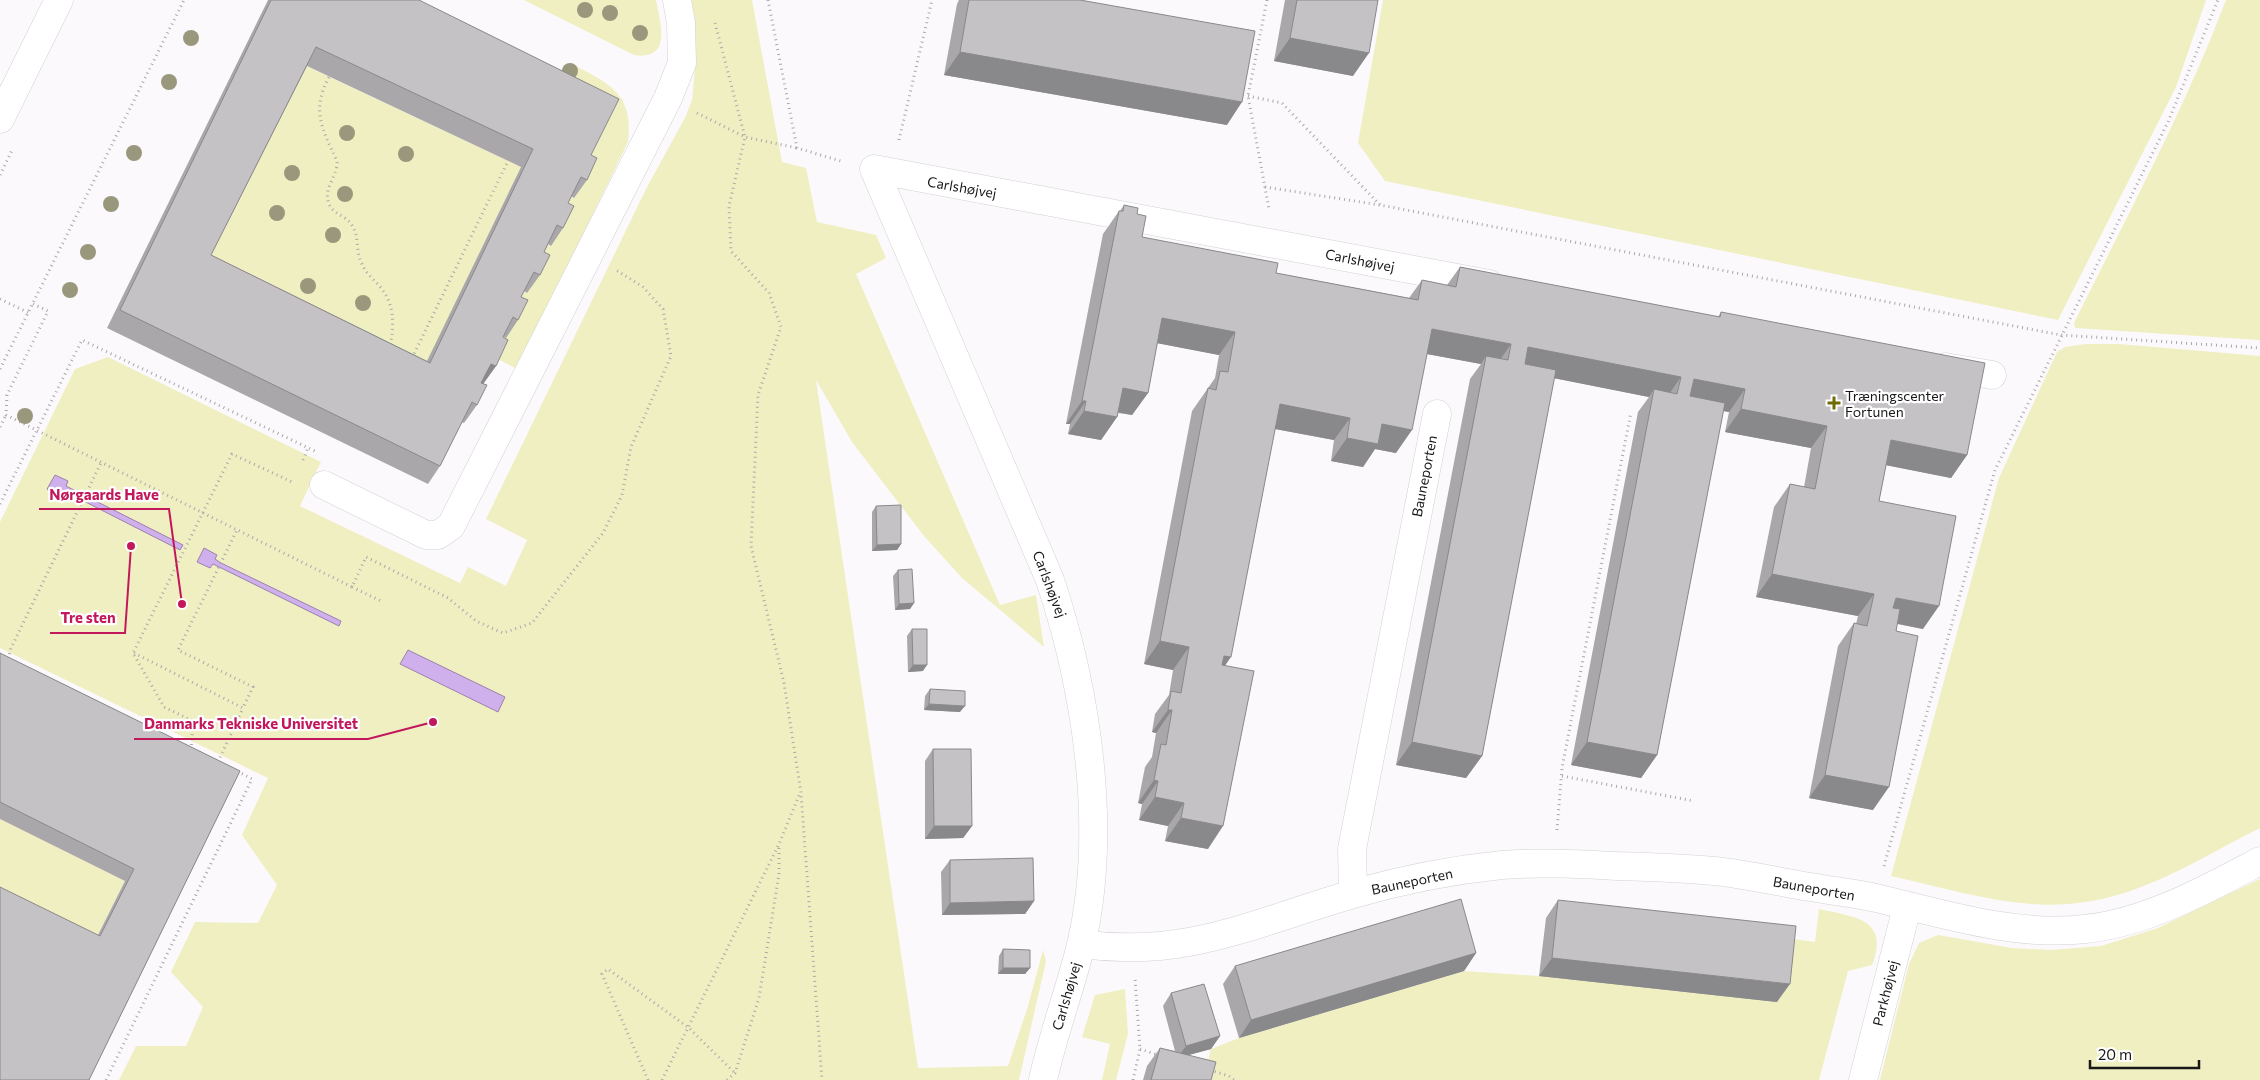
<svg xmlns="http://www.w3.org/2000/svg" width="2260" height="1080" font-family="Commissioner,sans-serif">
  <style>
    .green { fill: #f0efc1 }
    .water { fill: #d0b0ec; stroke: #9982ad }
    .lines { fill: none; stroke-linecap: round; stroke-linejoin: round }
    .minor-casing { stroke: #d2d1d4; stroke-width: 29 }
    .path { stroke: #aaa8ab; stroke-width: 3; stroke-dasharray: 1 4; stroke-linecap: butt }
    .minor { stroke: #fff; stroke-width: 28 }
    .tree { fill: #9a987c }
    .wall { fill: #a9a7a9; fill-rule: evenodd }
    .shaded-wall { fill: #89888a }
    .building { fill: #c4c2c5; stroke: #89888a; fill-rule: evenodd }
    .poi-dot { fill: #706b06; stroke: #fff; stroke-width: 2 }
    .labels { text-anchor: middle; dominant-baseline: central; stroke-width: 4.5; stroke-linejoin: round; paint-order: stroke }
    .street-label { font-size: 14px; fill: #191819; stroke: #fff }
    .poi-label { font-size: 14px; fill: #191819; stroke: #fff; text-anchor: start }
    .leader { fill: none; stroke: #c2185b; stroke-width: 2 }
    .callout-dot { fill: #c2185b; stroke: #fff; stroke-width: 2 }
    .callout-label { font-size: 15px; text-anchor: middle; font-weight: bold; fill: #c2185b; stroke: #fff; stroke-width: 4.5; stroke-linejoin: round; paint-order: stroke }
  </style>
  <rect width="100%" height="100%" fill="#fbf9fc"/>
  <path class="green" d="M524 0H656C660 22 673 61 634 55Z
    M690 0H752L782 162 806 168 817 222 876 235 886 258 856 274 1000 605 1036 595 1044 647 962 578 924 536 852 442 816 380 918 1068 1008 1066 1028 1006 1043 950 1046 961 1019 1080H119L136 1046H186L203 1007 171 972 195 922 258 923 277 885 242 835 268 778 0 648V522L75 369 108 357 321 462 300 506 460 583 468 567 506 586 527 540 486 519 646 189 686 116 692 100 696 59Z
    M1383 0H2206L2176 87 2058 320 1385 181 1358 143Z
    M2226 0H2260V340L2075 328 2074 323C2127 216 2184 111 2226 0Z
    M572 64C610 84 634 94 628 142L517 369 490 355 500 335 506 337 522 290 527 293 545 243 550 246 568 195 574 198 558 94Z
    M304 65 521 167 418 381 198 273Z
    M2086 344H2119L2260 356V828C2202 857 2144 896 2078 903 2016 911 1951 889 1891 876L1999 478 2057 352 2065 347Z
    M0 819 125 881 91 949 0 904Z
    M2260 879V1080H1880L1909 964 1919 943 1938 935 2012 948 2051 950 2101 946 2158 928Z
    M1819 909C1854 917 1890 918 1872 965L1848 971 1819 1080H1203L1211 1049 1239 1038 1464 971 1539 976 1787 938 1815 942Z
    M1125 989 1128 1034 1116 1080H1102L1110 1044 1082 1037 1095 995Z"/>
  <path class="water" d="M55 475 68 481 66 486 183 545 180 550 64 491 61 496 47 489Z
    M204 548 217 555 215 559 221 563 341 621 339 626 213 564 210 568 197 562Z
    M408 650 505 697 498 712 400 664Z"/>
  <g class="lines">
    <g class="minor-casing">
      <path id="minor" d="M0 119 59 0
        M1945 367 1992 375
        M324 485 426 535H438L451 526 668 98 682 63 681 23 677 0
        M1353 893 1352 849 1437 414
        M1081 944C1186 959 1256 922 1353 894 1401 880 1452 870 1502 865 1540 862 1579 864 1617 866 1650 867 1682 868 1714 871 1746 874 1779 882 1810 887 1832 891 1855 893 1876 898 1944 914 2015 937 2085 929 2146 923 2207 889 2260 861
        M1043 1080C1053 1034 1070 990 1081 945 1108 830 1087 691 1050 580L874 169 1489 284
        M1863 1080 1907 907"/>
    </g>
    <path class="path" d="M768 0 797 148 844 162
      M1267 0 1248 96 1269 209
      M715 23 745 137 729 206 731 251 769 293 781 327 758 395 751 546 784 683 801 793 822 1080
      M329 77C311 110 322 129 337 161 338 176 324 187 328 201 331 214 344 214 351 224 360 236 355 251 362 264 366 274 375 280 381 288 395 305 394 326 390 347
      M1248 96 1282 103 1380 205
      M697 113 745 137 797 148
      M899 140 932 0
      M0 175 13 148
      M1265 187 1380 205 2061 335 2260 348
      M0 299 29 313
      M33 304 48 311 7 395 6 415 352 587 366 557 448 598 476 621 503 633 532 623 603 533 622 495 631 447 671 356 663 309 643 287 616 270
      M412 358 508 161
      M0 369 184 0
      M0 427 6 415
      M303 460 308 448
      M0 504 82 340 317 452
      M352 587 383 602
      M134 653 243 708 253 687 178 650 237 530
      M8 659 11 648 101 463
      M191 750 193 721 164 707 133 653 232 454 292 482
      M218 762 243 708
      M1562 776 1694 801
      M1557 830 1562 768 1631 412
      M1884 866 1995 470 2168 122 2218 0
      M1140 1049 1158 1055
      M1210 1070 1229 1076 1234 1080
      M106 1080 252 779 237 771
      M648 1080 602 974 608 969 689 1028 735 1073
      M662 1080 779 844 800 793
      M727 1080 735 1073 759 998 779 874V847
      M1133 1080 1140 1049 1135 978"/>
    <use href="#minor" class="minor"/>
  </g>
  <g class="tree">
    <circle cx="585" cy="10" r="8"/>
    <circle cx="610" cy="13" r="8"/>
    <circle cx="640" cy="33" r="8"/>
    <circle cx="191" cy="38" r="8"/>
    <circle cx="570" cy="71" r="8"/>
    <circle cx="169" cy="82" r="8"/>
    <circle cx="347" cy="133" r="8"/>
    <circle cx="134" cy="153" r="8"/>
    <circle cx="406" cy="154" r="8"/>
    <circle cx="292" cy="173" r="8"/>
    <circle cx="345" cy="194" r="8"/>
    <circle cx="111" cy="204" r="8"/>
    <circle cx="277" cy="213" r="8"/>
    <circle cx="333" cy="235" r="8"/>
    <circle cx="88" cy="252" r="8"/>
    <circle cx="308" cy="286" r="8"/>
    <circle cx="70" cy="290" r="8"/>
    <circle cx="363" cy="303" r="8"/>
    <circle cx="25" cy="416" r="8"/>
  </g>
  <path class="wall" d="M268 0H419L591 155 587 180 574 198 571 196 568 203 563 228 551 246 548 244 544 252 540 275 527 293 524 291 521 297 518 320 506 338 503 336 496 366 483 384 477 405 464 423 462 422 440 466 428 484 107 328ZM307 66 521 167 427 361 211 255Z
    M959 0H1080L1227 125 944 75 957 4Z
    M1285 0H1378L1353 76 1274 61Z
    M1124 205 1137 214 1142 237 1276 273 1409 298 1422 280 1447 285 1460 267 1718 317 1721 312 1967 455 1951 478 1886 465 1879 501 1923 629 1897 624 1873 810 1809 798 1838 646 1854 623 1856 624 1858 616 1756 597 1774 507 1790 484 1804 487 1811 448 1725 432 1729 412 1723 411 1657 755 1641 778 1571 765 1638 412 1649 397 1554 378 1482 756 1466 778 1396 765 1470 379 1481 364 1427 354 1396 453 1375 449 1363 467 1331 461 1334 440 1275 429 1225 666 1208 849 1165 841 1168 826 1139 820 1142 804 1138 803 1145 767 1152 757 1156 733 1152 732 1155 714 1169 695 1173 670 1144 664 1192 411 1215 378 1219 355 1157 343 1148 393 1132 415 1118 413 1117 417 1101 440 1068 434 1070 424H1066L1103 234 1119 211H1120Z
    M876 506 901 544 897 550 872 551V512Z
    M898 570 914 603 910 609 895 610 893 576Z
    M912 629 923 671 908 672 907 636Z
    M0 653 240 771 89 1080 98 935 125 881 0 819Z
    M930 689 960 712 924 710 925 696Z
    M933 749 972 826 963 838 925 839V761Z
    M950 860 1034 901 1025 914 942 915 941 872Z
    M1558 900 1777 1002 1539 976 1546 918Z
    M1003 949 1030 968 1025 974H998L999 956Z
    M1476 953 1464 971 1239 1038 1223 984 1235 966Z
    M1171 993 1220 1036 1211 1049 1189 1055 1211 1080H1143L1147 1066 1160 1048 1175 1051 1163 1006Z"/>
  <path class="shaded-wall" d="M1290 38 1369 53 1353 76 1274 61Z
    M960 52 1242 102 1227 125 944 75Z
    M1162 318 1235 332 1219 355 1146 341Z
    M1432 329 1511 344 1495 367 1486 356 1481 364 1416 352Z
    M1528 347 1681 377 1665 400 1654 389 1649 397 1513 370Z
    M491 364 496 366 483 384 478 382Z
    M1694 379 1745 389 1729 412 1678 402Z
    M1123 388 1148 393 1132 415 1107 410Z
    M1082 401H1086L1070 424H1066Z
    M1280 404 1350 418 1334 440 1264 427Z
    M1741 409 1827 426 1811 448 1725 432Z
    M1084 411 1117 417 1101 440 1068 434Z
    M1382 424 1412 430 1396 453 1375 449 1363 467 1331 461 1347 438Z
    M1891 440 1967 455 1951 478 1875 463Z
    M901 544 897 550 872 551 877 545Z
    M1772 574 1874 594 1858 616 1756 597Z
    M1896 598 1939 606 1923 629 1880 620Z
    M914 603 910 609 895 610 899 604Z
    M1160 641 1189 647 1173 670 1144 664Z
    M1224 656 1231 657 1215 680Z
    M913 665H927L923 671 908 672Z
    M929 704 965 706 960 712 924 710Z
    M1168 710H1172L1156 733 1152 732Z
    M1412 742 1482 756 1466 778 1396 765Z
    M1587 742 1657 755 1641 778 1571 765Z
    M1825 775 1889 787 1873 810 1809 798Z
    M1154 780 1158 781 1142 804 1138 803Z
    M1155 797 1184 803 1168 826 1139 820Z
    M1181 818 1223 826 1208 849 1165 841Z
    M934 826H972L963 838 925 839Z
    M1034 901 1025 914 942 915 950 903Z
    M1476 953 1464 971 1239 1038 1251 1020Z
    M1552 958 1790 984 1777 1002 1539 976Z
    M1003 968H1030L1025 974H998Z
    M1220 1036 1211 1049 1177 1058 1186 1046Z"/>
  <path class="building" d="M271 0H419L619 99 591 155 597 158 587 180 581 177 568 203 574 206 563 228 557 225 544 252 550 255 540 275 534 272 521 297 528 300 518 320 513 317 503 337 508 340 496 366 491 364 481 383 487 385 477 405 472 402 440 466 120 310ZM316 47 533 149 430 363 211 255Z
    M969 0H1080L1255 31 1242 102 960 52Z
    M1297 0H1378L1369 53 1290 38Z
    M1124 205 1138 208 1137 214 1146 216 1142 237 1278 263 1276 273 1418 300 1422 280 1456 287 1460 267 1720 317 1721 312 1985 363 1967 455 1891 440 1879 501 1956 516 1939 606 1896 598 1893 608 1900 609 1896 631 1918 636 1889 787 1825 775 1854 623 1867 626 1874 594 1772 574 1790 484 1815 489 1827 426 1741 409 1745 389 1694 379 1690 396 1725 403 1657 755 1587 742 1654 389 1677 394 1681 377 1528 347 1525 364 1556 370 1482 756 1412 742 1486 356 1508 360 1511 344 1432 329 1412 430 1382 424 1378 444 1347 438 1350 418 1280 404 1231 657 1224 656 1222 665 1254 671 1223 826 1181 818 1184 803 1155 797 1158 781 1154 780 1161 744 1166 745 1172 710H1168L1171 691 1181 693 1189 647 1160 641 1208 388 1216 390 1220 371 1228 372 1235 332 1162 318 1148 393 1123 388 1117 417 1084 411 1086 401H1082L1119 211H1123Z
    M901 505V544L877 545 876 506Z
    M912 569 914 603 899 604 898 570Z
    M912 629H927V665H913Z
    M0 653 240 771 89 1080H0V887L100 936 134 869 0 802Z
    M930 689 965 691V706L929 704Z
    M933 749H971L972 826H934Z
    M1033 858 1034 901 950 903V860Z
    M1461 899 1476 953 1251 1020 1235 966Z
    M1558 900 1796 926 1790 984 1552 958Z
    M1003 949 1030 950V968H1003Z
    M1204 984 1220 1036 1186 1046 1171 993Z
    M1160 1048 1216 1062 1211 1080H1151Z"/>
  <path class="poi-dot" d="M1831.5 395.5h5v5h5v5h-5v5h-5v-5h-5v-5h5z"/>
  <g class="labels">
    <g class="street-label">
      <text transform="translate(962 187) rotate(10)">Carlshøjvej</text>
      <text transform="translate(1360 260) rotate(11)">Carlshøjvej</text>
      <text transform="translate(1424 476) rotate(-79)">Bauneporten</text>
      <text transform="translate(1050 584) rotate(69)">Carlshøjvej</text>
      <text transform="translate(1412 881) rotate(-12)">Bauneporten</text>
      <text transform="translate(1814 888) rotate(10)">Bauneporten</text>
      <text transform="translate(1885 993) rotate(-76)">Parkhøjvej</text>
      <text transform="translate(1066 996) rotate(-74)">Carlshøjvej</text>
    </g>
    <g class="poi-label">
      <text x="1845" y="395">Træningscenter<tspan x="1845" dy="16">Fortunen</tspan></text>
    </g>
  </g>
  <path class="leader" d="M182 604L169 509H39M131 546L125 633H50M433 722L368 739H134"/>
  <g class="callout-dot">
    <circle cx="182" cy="604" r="5"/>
    <circle cx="131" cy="546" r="5"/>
    <circle cx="433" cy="722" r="5"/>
  </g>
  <g class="callout-label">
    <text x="104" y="500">Nørgaards Have</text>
    <text x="88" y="623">Tre sten</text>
    <text x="251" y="729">Danmarks Tekniske Universitet</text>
  </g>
  <path d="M2090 1060v8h109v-8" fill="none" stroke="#191819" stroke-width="2.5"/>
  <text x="2098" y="1060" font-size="15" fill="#191819" stroke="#ffffff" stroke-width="4" paint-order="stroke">20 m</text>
</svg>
